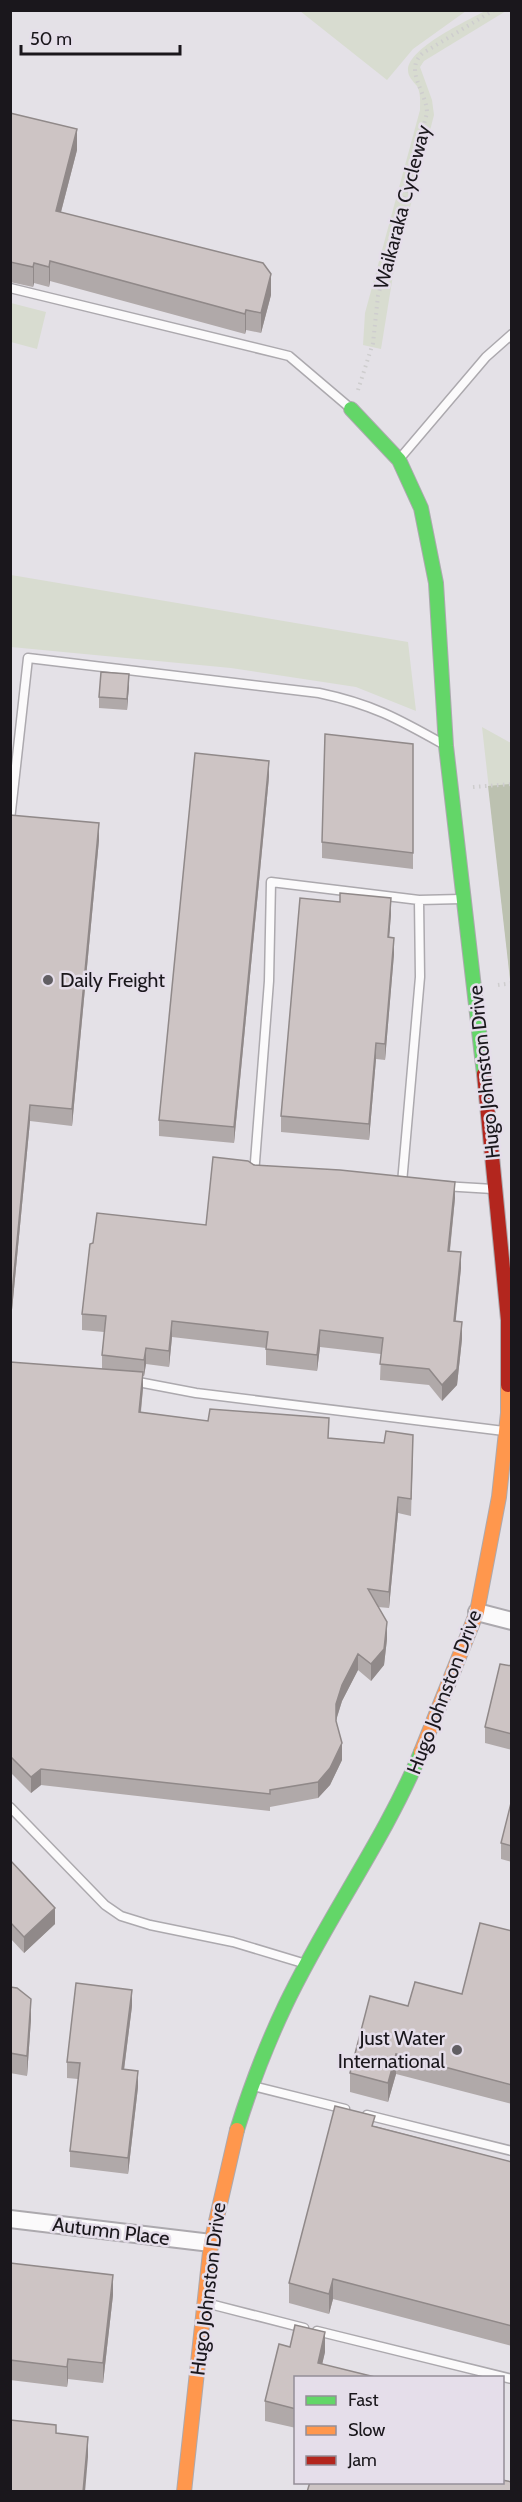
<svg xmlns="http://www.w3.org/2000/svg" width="522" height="2502" font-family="Cabin,sans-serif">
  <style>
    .green { fill: #d8dcd0 }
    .forest { fill: #bcc1b0 }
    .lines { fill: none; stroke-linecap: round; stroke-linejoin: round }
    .lane-casing { stroke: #aca9ae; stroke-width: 11 }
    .street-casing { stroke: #aca9ae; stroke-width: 20 }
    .fast-casing { stroke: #aca9ae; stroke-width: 16 }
    .slow-casing { stroke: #aca9ae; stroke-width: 16 }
    .jam-casing { stroke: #aca9ae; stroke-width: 16 }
    .path { stroke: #cecdce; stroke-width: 4; stroke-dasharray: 1.5 4.5; stroke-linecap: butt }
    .lane { stroke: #fbfafb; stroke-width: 8 }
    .street { stroke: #fbfafb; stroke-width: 16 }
    .fast { stroke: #63d668; stroke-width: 14 }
    .slow { stroke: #ff974d; stroke-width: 14 }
    .jam { stroke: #b3261e; stroke-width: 14 }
    .wall { fill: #b0a9a9 }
    .shaded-wall { fill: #908989 }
    .building { fill: #cdc4c4; stroke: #908989; stroke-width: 1.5 }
    .poi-dot { fill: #615e63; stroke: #e5deea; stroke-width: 2 }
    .labels { text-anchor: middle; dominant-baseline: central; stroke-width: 5; stroke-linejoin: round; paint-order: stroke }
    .street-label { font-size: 20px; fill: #1a171c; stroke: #e5deea }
    .poi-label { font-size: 20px; fill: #1a171c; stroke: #e5deea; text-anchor: start }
  </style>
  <rect width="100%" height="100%" fill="#e4e1e7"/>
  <path class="green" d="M300 11V10L466 11 413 49 387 80Z
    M485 11H506L424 61 420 67 432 100 434 115 394 269 381 349 363 345 365 313 420 110C420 102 421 93 417 86 413 81 408 77 408 70 408 48 467 21 485 11Z
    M11 303 46 312 37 349 11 342Z
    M11 575 408 642 416 711 356 687 231 668 11 647Z
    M482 727 511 743V986Z"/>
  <path class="forest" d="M511 784H512L511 988 488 786Z"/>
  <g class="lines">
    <g class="lane-casing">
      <path id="lane" d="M10 288 289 356 349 407
        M401 457 486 357 512 334
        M10 820 28 658 319 693C371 704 397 718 443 744
        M254 1175 269 981 271 882 419 900 461 899
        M402 1183 420 977 419 900
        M443 1186 493 1189
        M133 1381 196 1393 504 1431
        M10 1807 105 1905 121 1916 150 1925 233 1942 306 1964
        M253 2086 345 2109
        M367 2115 512 2151
        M206 2303 304 2328
        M317 2331 512 2379"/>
    </g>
    <g class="street-casing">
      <path id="street" d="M477 1612 512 1621
        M10 2219 211 2243"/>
    </g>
    <g class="fast-casing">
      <path id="fast" d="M351 409 399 460 421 508 436 583 446 746 484 1074
        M237 2130C250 2088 266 2046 285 2006 326 1919 384 1841 421 1752"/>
    </g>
    <g class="slow-casing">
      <path id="slow" d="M421 1752 477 1612 499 1497 508 1413V1385
        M184 2492 211 2243 237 2130"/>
    </g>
    <g class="jam-casing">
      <path id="jam" d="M484 1074 508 1320V1385"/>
    </g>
    <path class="path" d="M358 390 373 343 378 296 427 113C427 92 403 70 423 53L494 10
      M473 787 512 784
      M498 985 512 983"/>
    <use href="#lane" class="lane"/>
    <use href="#street" class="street"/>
    <use href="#fast" class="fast"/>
    <use href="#slow" class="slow"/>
    <use href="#jam" class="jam"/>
  </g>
  <path class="wall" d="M10 113 77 150 61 212 271 295 261 333 246 330 245 334 50 281 49 287 34 283 33 287 10 282Z
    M129 685 127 710 99 708V697Z
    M413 744V869L322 858V842Z
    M269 777 234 1143 159 1136V1120Z
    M10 815 99 840 72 1126 30 1121 10 1331Z
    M391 914 389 937 394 954 385 1060 376 1059 369 1140 281 1132V1116Z
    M254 1165 455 1198 450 1251 461 1268 455 1322 462 1339 457 1385 442 1401 429 1385 380 1380 381 1354 320 1347 317 1371 266 1365V1348L172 1337 169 1367 146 1364 144 1376H143V1388L141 1412 328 1438 413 1452 411 1516 398 1513 389 1608 378 1607 387 1639 384 1665 371 1681 358 1670 342 1701 336 1721 342 1760 330 1785 318 1798 270 1807V1811L41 1785 31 1793 10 1772V1362L102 1369V1355L104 1332 82 1330V1314L206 1225Z
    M512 1666V1750L485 1743V1727Z
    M512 1799V1862L501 1859V1843Z
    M10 1860 55 1924 24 1953 10 1938Z
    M512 1931V2104L396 2074 388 2102 350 2092V2073L408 2006 462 1994Z
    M10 1987 31 2019 27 2076 10 2073Z
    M132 2006 124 2070 138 2087 128 2174 70 2167V2151L78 2079 67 2078V2062Z
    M375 2126 512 2162V2346L333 2299 329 2314 289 2303V2283Z
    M10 2263 113 2295 103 2383 68 2379 67 2387 10 2380Z
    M290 2347 325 2352 322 2364 296 2378V2428L265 2421V2401Z"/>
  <path class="shaded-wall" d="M77 129V150L56 231V211Z
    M50 261V281L49 287V267Z
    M34 263V283L33 287V267Z
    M271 274V295L261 333V313Z
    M246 310V330L245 334V314Z
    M129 674V685L127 710V699Z
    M269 761V777L234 1143V1127Z
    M99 823V840L72 1126V1109Z
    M391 898V914L388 953V937Z
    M394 938V954L385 1060V1044Z
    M376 1043V1059L369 1140V1124Z
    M30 1105V1121L10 1331V1315Z
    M455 1182V1198L448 1267V1251Z
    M461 1252V1268L454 1338V1321Z
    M172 1321V1337L169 1367V1351Z
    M462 1322V1339L457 1385 442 1401V1385Z
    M320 1330V1347L317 1371V1355Z
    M146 1348V1364L144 1376V1360Z
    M143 1372V1388L139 1428V1412Z
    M398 1497V1513L389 1608V1592Z
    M387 1622V1639L384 1665 371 1681V1664Z
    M358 1654V1670L342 1701 336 1720V1704L342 1685Z
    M342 1743V1760L330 1785 318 1798V1782Z
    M41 1769V1785L31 1793V1777Z
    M55 1908V1924L24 1953V1937Z
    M132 1990V2006L122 2085V2069Z
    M31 1999V2019L27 2076V2056Z
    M396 2054V2074L388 2102V2083Z
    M138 2071V2087L128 2174V2158Z
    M113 2275V2295L103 2383V2363Z
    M333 2279V2299L329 2314V2294Z
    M325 2332V2352L319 2378 318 2363Z
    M68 2359V2379L67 2387V2367Z
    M88 2437V2457L85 2492H83Z"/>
  <path class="building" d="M10 113 77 129 56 211 263 263 271 274 261 313 246 310 245 314 50 261 49 267 34 263 33 267 10 262Z
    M101 672 129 674 127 699 99 697Z
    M325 734 413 744V853L322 842Z
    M195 753 269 761 234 1127 159 1120Z
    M10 815 99 823 72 1109 30 1105 10 1315Z
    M340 893 391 898 388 937 394 938 385 1044 376 1043 369 1124 281 1116 300 898 340 902Z
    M213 1157 248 1161 254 1165 340 1170 455 1182 448 1251 461 1252 454 1321 462 1322 457 1369 442 1385 429 1369 380 1364 383 1338 320 1330 317 1355 266 1349 268 1332 172 1321 169 1351 146 1348 144 1360 102 1355 106 1316 82 1314 90 1244 93 1243 97 1213 206 1225Z
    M10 1362 143 1372 139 1412 208 1421 210 1409 329 1418 328 1438 384 1443 386 1431 413 1435 411 1499 398 1497 389 1592 368 1589 387 1622 384 1649 371 1664 358 1654 342 1685 336 1704V1721L342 1743 330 1768 318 1782 270 1790V1794L41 1769 31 1777 10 1756Z
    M500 1664 512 1666V1734L485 1727Z
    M512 1799V1846L501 1843Z
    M10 1860 55 1908 24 1937 10 1922Z
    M480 1923 512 1931V2085L396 2054 388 2083 350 2073 370 1996 408 2006 415 1982 462 1994Z
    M76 1983 132 1990 122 2069 138 2071 128 2158 70 2151 80 2063 67 2062Z
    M10 1987 17 1988 31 1999 27 2056 10 2053Z
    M335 2106 375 2116 372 2126 512 2162V2326L333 2279 329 2294 289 2283Z
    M10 2263 113 2275 103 2363 68 2359 67 2367 10 2360Z
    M295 2325 325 2332 318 2363 379 2378H296V2409L265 2401 279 2344 290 2347Z
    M10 2420 56 2425V2433L88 2437 83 2492H10Z
    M502 2480 512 2482V2492H307L310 2482H502Z"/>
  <g class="poi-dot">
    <circle cx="48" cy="980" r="6"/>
    <circle cx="457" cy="2050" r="6"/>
  </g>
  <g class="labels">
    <g class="street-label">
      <text transform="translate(402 207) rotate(-75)">Waikaraka Cycleway</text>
      <text transform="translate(484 1072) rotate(-96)">Hugo Johnston Drive</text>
      <text transform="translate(444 1692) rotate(-69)">Hugo Johnston Drive</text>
      <text transform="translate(111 2231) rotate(7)">Autumn Place</text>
      <text transform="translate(208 2289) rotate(-83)">Hugo Johnston Drive</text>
    </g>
    <g class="poi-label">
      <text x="60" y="980">Daily Freight</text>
      <text x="445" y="2038" text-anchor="end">Just Water<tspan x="445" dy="23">International</tspan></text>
    </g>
  </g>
  <rect width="522" height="2502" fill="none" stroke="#1a171c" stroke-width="24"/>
  <rect x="294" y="2376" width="210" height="108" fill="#e5deea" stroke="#948e98" stroke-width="1.5"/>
  <rect x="306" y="2396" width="30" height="9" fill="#63d668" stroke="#948e98" stroke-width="1.5"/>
  <text x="348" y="2406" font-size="18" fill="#1a171c">Fast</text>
  <rect x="306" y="2426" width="30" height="9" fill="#ff974d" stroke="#948e98" stroke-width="1.5"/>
  <text x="348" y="2436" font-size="18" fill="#1a171c">Slow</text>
  <rect x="306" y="2456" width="30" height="9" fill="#b3261e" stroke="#948e98" stroke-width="1.5"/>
  <text x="348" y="2466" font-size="18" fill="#1a171c">Jam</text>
  <path d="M21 45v9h159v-9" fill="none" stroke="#1a171c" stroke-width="3"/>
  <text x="30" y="45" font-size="18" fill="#1a171c" stroke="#e5deea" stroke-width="4.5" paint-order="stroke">50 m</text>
</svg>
